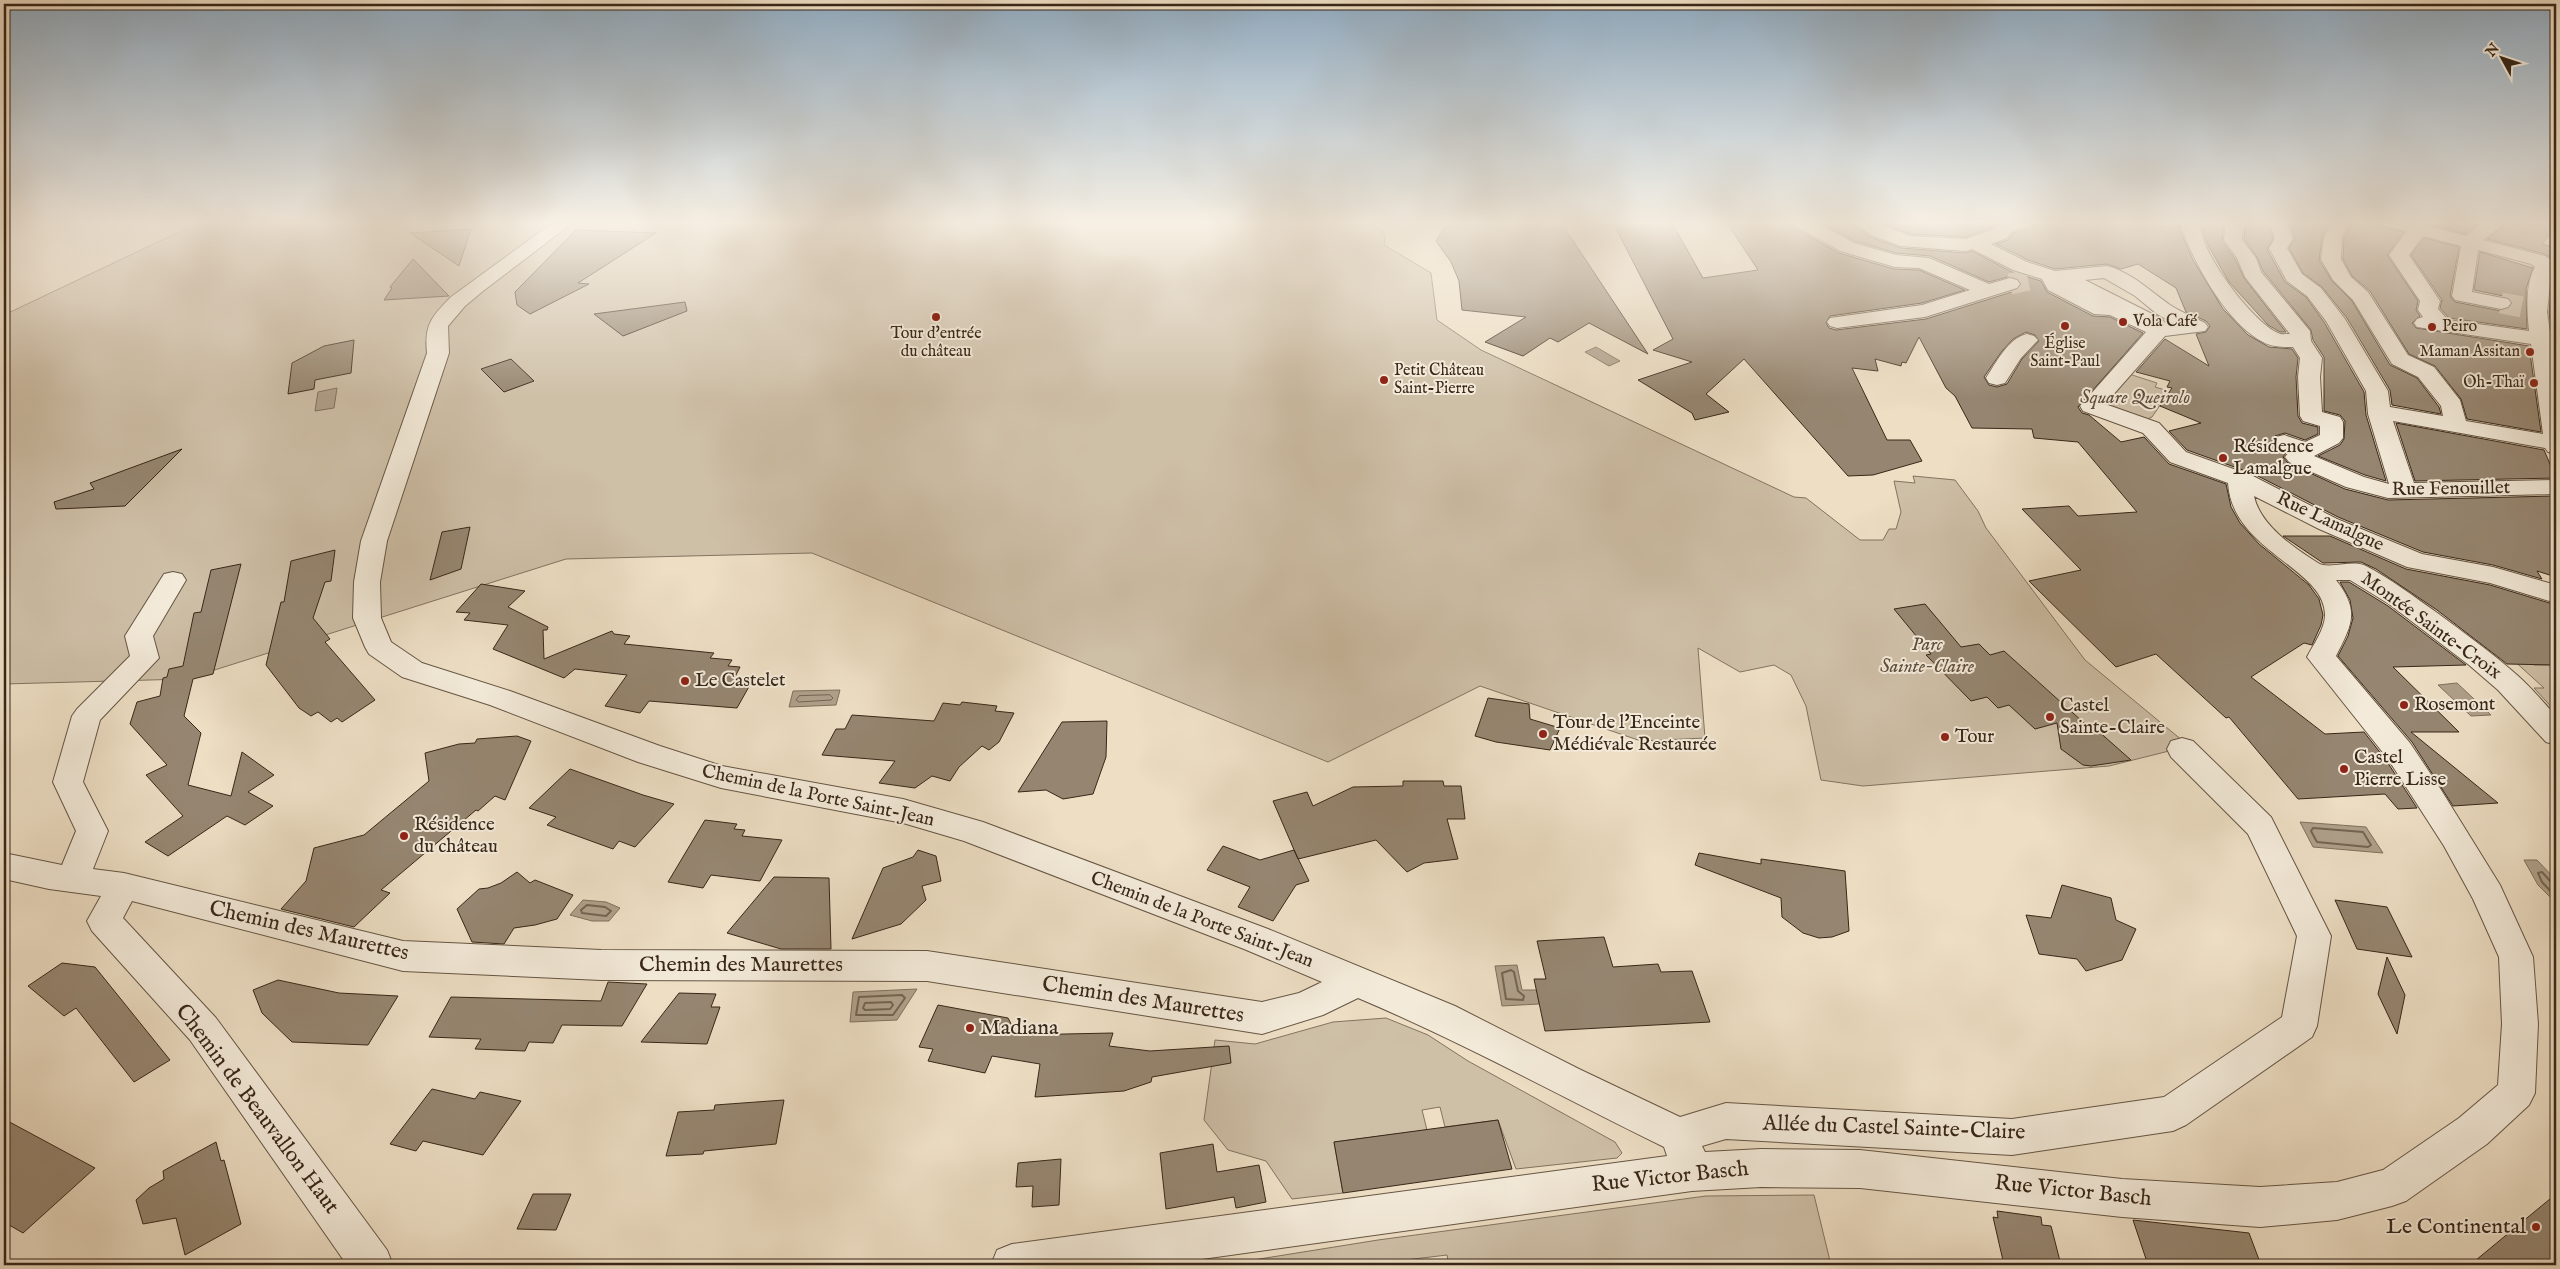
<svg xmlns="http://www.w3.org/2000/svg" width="2560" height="1269" font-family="'IM FELL English',serif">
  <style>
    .green { fill: #cebfa7; stroke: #837360 }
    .water { fill: #afa08a; stroke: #7f705c }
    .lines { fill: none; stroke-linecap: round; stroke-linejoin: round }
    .shore-far1 { stroke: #746451; stroke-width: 1 }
    .shore { stroke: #746451; stroke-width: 2 }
    .building { fill: #968671; stroke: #382718; fill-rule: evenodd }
    .street-tunnel { stroke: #c9b9a2; stroke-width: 21; stroke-dasharray: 21 11; stroke-linecap: butt }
    .street-casing { stroke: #655543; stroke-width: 2 }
    .street { fill: #f3ead9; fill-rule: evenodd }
    .poi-dot { fill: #8f2418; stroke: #f3ead9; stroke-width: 2 }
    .labels { text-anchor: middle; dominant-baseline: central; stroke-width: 4; stroke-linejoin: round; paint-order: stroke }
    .far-poi-label { font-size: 16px; fill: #382718; stroke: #f3ead9; text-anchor: start }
    .park-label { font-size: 19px; font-style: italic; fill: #5e4d3c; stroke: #f3ead9 }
    .poi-label { font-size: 19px; fill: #382718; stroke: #f3ead9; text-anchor: start }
    .street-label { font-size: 19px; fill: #382718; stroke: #f3ead9 }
    .near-street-label { font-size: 22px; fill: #382718; stroke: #f3ead9 }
    .near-poi-label { font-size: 22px; fill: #382718; stroke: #f3ead9; text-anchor: start }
  </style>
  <rect width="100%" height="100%" fill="#eddec4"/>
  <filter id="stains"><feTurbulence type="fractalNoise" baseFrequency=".004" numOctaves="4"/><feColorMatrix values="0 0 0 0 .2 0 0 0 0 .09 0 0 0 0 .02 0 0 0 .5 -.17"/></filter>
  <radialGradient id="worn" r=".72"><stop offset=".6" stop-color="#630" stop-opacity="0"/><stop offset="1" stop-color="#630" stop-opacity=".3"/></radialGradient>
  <path class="green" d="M202 221H1288L1293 225 1307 221H1374L1385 235 1384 245 1431 273 1437 320 1481 350 1794 497 1806 498 1860 540H1883L1889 529H1896L1901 512 1894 481 1915 483 1913 476 1955 480 1978 511 1986 528 2085 660 2189 746 2109 766 1863 786 1821 780 1806 706 1791 675 1774 665 1740 672 1698 648 1705 738 1641 741 1480 686 1328 762 812 553 566 559 186 679 4 684V315Z
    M2126 373 2157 383 2155 387 2165 390 2164 394 2167 395 2152 417 2141 422 2098 408Z
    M2511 658H2528L2534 665H2554L2556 667V712L2534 688H2544Z
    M1386 1018 1428 1035 1468 1061 1615 1142 1622 1153 1617 1158 1516 1169 1498 1120 1445 1127 1440 1107 1422 1110 1427 1130 1334 1142 1343 1193 1292 1199 1266 1161 1228 1150 1204 1120 1215 1040 1255 1044 1333 1022Z
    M1814 1195 1831 1265H1449L1447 1255 1372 1264 1222 1265 1378 1240 1706 1196Z"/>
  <path class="water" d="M1596 347 1620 361 1609 366 1585 352Z
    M337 388 334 408 315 411 318 392Z
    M2457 683 2491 715 2471 716 2438 685Z
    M840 690 836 705 789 707 793 691Z
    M2300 822 2366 827 2383 853 2313 847Z
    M2524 860H2537L2556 880V903L2538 885Z
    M583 900 606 902 620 908 609 921H592L570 915Z
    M1517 965 1522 990H1537L1539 1004 1502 1006 1495 966Z
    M917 989 897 1020 850 1022 853 992Z"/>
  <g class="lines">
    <path class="shore-far1" d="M830 695 833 698 831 700 799 702 796 700 799 696Z"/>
    <path class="shore" d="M2313 828 2363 832 2371 845 2368 847 2317 842 2311 831Z
      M2556 883 2551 882 2542 872 2538 873 2542 882 2556 897
      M587 905 605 907 611 911 606 916 582 913 581 910Z
      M1511 970 1514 972 1518 991 1524 996 1523 1000 1506 999 1502 973Z
      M902 995 905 998 893 1015H856L859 997Z
      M891 1002 893 1005 890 1009 865 1010 863 1008 865 1003Z"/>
  </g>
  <path class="building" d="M1448 221H1560L1648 354 1589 323 1558 342 1550 338 1523 356 1485 342 1526 317 1462 310 1459 281 1451 262 1436 241Z
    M1612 221H1671L1703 278 1758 270 1726 221H1789L1793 227 1839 253 1894 269 1919 270 1965 290 1922 303 1830 316 1826 323 1829 328 1836 330 1926 319 2018 290 2022 284 2018 279 2011 276 1989 282 1930 256 1896 253 1855 241 1817 221H1849L1870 237 1901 248 1966 253 1972 251 2012 272 2041 281 2047 292 2093 316 2110 317 2143 333 2078 407 2082 413 2089 415 2121 442 2144 437 2169 464 2226 484 2231 507 2240 523 2259 544 2309 585 2319 599 2323 615 2321 625 2312 645 2304 643 2251 677 2325 734 2364 732 2386 760 2417 808 2398 809 2385 794 2298 799 2229 717 2226 718 2156 654 2116 667 2029 581 2081 570 2022 509 2069 506 2078 516 2137 512 2078 442 2034 438 2032 429 1972 428 1955 396 1946 388 1919 337 1906 363 1902 362 1901 366 1875 359 1878 371 1852 368 1887 440H1910L1922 461 1873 475 1848 476 1744 359 1706 394 1729 412 1695 420 1692 413 1638 380 1692 362 1653 350 1673 339ZM2026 332 2035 335 2039 341 2022 359 2007 384 1997 387 1989 385 1984 377 2002 351 2013 339Z
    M1878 221H1999L1992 228 1965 237 1910 234Z
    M2038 221H2181L2179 229 2193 260 2223 309 2248 335 2269 347 2292 349 2298 358 2296 377 2298 416 2302 423 2318 427V434L2305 440 2285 433 2275 436 2271 443 2275 449 2286 453 2283 457 2288 463 2345 489 2388 500 2556 496V577L2537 571 2542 579 2493 565 2423 552 2338 517 2254 474 2187 450 2169 431 2201 423 2160 406 2172 388 2167 387 2170 381 2136 372 2165 339 2209 366 2196 334 2206 332 2210 326 2206 321 2186 312 2176 288 2138 264 2121 269 2107 264 2055 269 2028 260 1996 244 2008 240 2013 233 2034 227Z
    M2203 221H2224L2222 241 2235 259 2244 278 2286 332H2280L2268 325 2229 282 2209 247 2203 232Z
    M2246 221H2269L2273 239 2267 249 2285 282 2306 297 2324 322 2364 392 2366 415 2386 481 2365 475 2318 456 2340 445 2344 439 2345 421 2340 415 2324 411V357L2313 340 2311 330 2263 271 2257 257 2244 239Z
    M2292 221H2331L2322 237 2319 260 2332 281 2352 301 2390 365 2417 378 2439 407 2441 414 2392 405 2390 390 2347 318 2322 287 2303 273 2289 248 2295 238 2290 224Z
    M2353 221H2377L2382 227 2404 232 2387 255 2418 301 2416 310 2420 316 2412 323 2416 328 2529 346 2541 432 2467 419 2461 399 2435 366 2409 354 2370 291 2352 276 2343 259 2344 238Z
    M2416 221H2481L2466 234Z
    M2509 221H2556V227L2542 244 2556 248V261L2545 254 2487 239Z
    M471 229 459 266 410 233Z
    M576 230 656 233 578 283 589 284 530 314 517 305 515 292Z
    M2424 238 2459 247 2450 296 2455 302 2501 311 2509 309 2512 304 2508 297 2474 290 2480 252 2533 268 2526 289 2527 329 2449 318 2440 308 2442 300 2411 255Z
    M413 259 449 296 384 300 392 288 390 287Z
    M2553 276 2556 277V361L2549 312Z
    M685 302 687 311 623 336 594 314Z
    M354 340 351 373 315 380 314 389 288 394 292 363 324 346Z
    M511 359 534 381 504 392 481 369Z
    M2396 423 2544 450 2556 478 2415 481Z
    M182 449 125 506 56 509 54 502 94 489 90 483Z
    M470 527 461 569 430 580 442 532Z
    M2283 536H2330L2406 569 2490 585 2556 605V665L2507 664 2437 610 2376 569 2361 562 2323 563Z
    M335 550 331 581 325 582 313 618 330 639 325 642 375 700 342 722 337 718 331 722 318 712 311 716 299 708 266 665 281 602H284L291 561Z
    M241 564 213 674 193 679 184 716 201 733 188 785 231 796 242 752 274 775 248 792 273 806 245 825 227 816 168 856 145 842 183 816 146 775 167 765 130 724 137 702 160 696 163 678 167 677 169 669 183 666 194 613 201 612 211 570Z
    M2340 582H2349L2388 606 2466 665 2393 667 2459 732H2411L2498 803 2453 806 2412 742 2338 656 2348 636 2353 618 2350 600Z
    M481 584 525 591 508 607 548 627 547 630H543L544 659 612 631 614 634 630 636 624 644 714 653 710 658 732 660 728 666 740 667 735 677 751 683 737 708 649 701 640 713 605 706 627 675 575 669 564 678 493 649 508 625 464 620 470 613 456 612Z
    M1925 604 1961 647 1979 644 1990 655 2004 651 2093 731 2097 730 2131 760 2091 766 2083 765 2061 749 2057 723 2035 729 2009 705 1998 708 1987 697 1971 701 1926 655 1931 654 1894 609Z
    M1488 698 1529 704 1530 719 1560 728 1550 750 1496 742 1475 736Z
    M962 702 997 706 995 711 1014 713 999 742 989 750 982 746 959 767 950 781 932 776 915 788 879 783 895 761 822 755 836 729H845L852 715 934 721 943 703 960 705Z
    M1107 721 1106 757 1093 794 1063 799 1046 790 1018 792 1062 722Z
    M517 736 531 741 505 800 495 796 478 811 476 810 381 890 390 893 354 927 281 909 306 881 314 848 364 835 429 781 425 753 459 744 475 743 477 739Z
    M570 769 643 795 674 804 635 847 619 841 613 849 547 825 556 817 529 808Z
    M1403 781H1443L1444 786H1461L1465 819H1447L1458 859 1424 863 1407 872 1376 840 1298 859 1273 801 1307 792 1313 806 1353 787 1403 786Z
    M705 820 737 824 734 829 745 830 742 836 782 840 760 881 711 875 703 888 668 882Z
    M1223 846 1260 860 1294 850 1309 881 1296 885 1273 921 1238 907 1250 887 1207 870Z
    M918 850 936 856 941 881 922 886 926 900 901 924 852 939 883 868 913 857Z
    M1699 853 1761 864V859L1845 871 1849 931 1832 937 1819 938 1803 933 1782 917 1781 898 1695 865Z
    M517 872 530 883 535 880 573 895 557 919 535 925 514 928 504 944 472 942 457 909 479 889 488 888 501 883Z
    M774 877 829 878 831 949H781L727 933Z
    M2062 885 2111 898 2116 920 2136 929 2122 960 2086 971 2077 959 2039 954 2026 915 2051 918Z
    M2335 900 2387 907 2412 957 2357 949Z
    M1604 937 1613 967 1658 964 1661 972 1692 971 1710 1022 1545 1031 1534 979H1546L1537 941Z
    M2387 957 2405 995 2397 1034 2378 994Z
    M62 963 95 967 170 1060 134 1082 76 1008 64 1016 28 986Z
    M278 980 339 993 398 996 368 1045 292 1042 262 1013 253 990Z
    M608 982 647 984 622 1026 562 1025 553 1043 529 1042 525 1051 475 1049 481 1039 429 1037 451 997 601 1001Z
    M679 993 716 994 711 1007H720L707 1044 641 1042Z
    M938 1005 1008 1018 1017 1035 1113 1033 1109 1046 1150 1051 1229 1046 1231 1063 1152 1077 1151 1082 1124 1091 1035 1097 1040 1064 992 1056 985 1073 928 1061 933 1049 919 1047Z
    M432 1089 475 1099 480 1092 521 1101 483 1155 423 1141 416 1151 390 1144Z
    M784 1100 776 1144 704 1151 703 1154 666 1156 678 1112 714 1110 715 1105Z
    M4 1119 95 1168 23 1233 4 1222Z
    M1498 1120 1512 1169 1343 1193 1334 1142Z
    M216 1142 221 1161 224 1160 241 1224 185 1255 176 1218 143 1224 136 1200 149 1188 164 1179 163 1171Z
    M1213 1144 1217 1172 1259 1165 1266 1202 1236 1208 1234 1197 1166 1209 1160 1153Z
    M1061 1159 1059 1205 1032 1207 1033 1186 1016 1187 1018 1163Z
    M533 1194H571L556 1230 517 1229Z
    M2556 1194V1265H2470Z
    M1997 1211 2041 1217 2042 1225 2051 1226 2061 1265H2004L1993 1217 1998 1218Z
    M2133 1220 2249 1233 2261 1265H2148Z"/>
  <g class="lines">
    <path class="street-tunnel" d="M2010 284 2028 280
      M2501 303 2528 308"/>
    <g class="street-casing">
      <path id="street" d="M555 221H575L483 291 465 306 448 326 449 353 387 541 380 582 381 618 391 642 422 663 510 691 660 746 722 766 903 799 983 822 1268 929 1455 1006 1579 1069 1680 1117 1726 1103 2012 1119 2164 1097 2282 1017 2297 936 2248 834 2171 757 2167 749 2171 741 2182 738 2193 741 2271 817 2331 936 2317 1026 2312 1037 2186 1125 2173 1131 2012 1155 1726 1139 1702 1146 1705 1152 1761 1149 1860 1150 2122 1179 2260 1187 2337 1182 2383 1170 2459 1118 2498 1085 2502 1024 2499 957 2473 899 2444 846 2388 759 2307 657C2313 645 2325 629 2325 615 2325 568 2232 551 2228 483L2170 462 2143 433 2083 411 2080 406 2146 332 2110 315 2094 314 2048 290 2042 279 2013 270 1972 249 1966 251 1901 246 1871 235 1851 221H1873L1910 236 1965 239 1993 230 1998 223 2007 221H2036L2033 225 2012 231 2007 238 1991 244 2027 262 2055 271 2107 266C2131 272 2150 291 2170 305 2181 312 2194 317 2205 323L2208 327 2205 331 2165 336 2105 404 2159 423 2186 452 2253 476 2337 519 2422 554 2493 567 2556 585V603L2490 583 2407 567 2319 529 2254 496C2260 525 2294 548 2318 563 2329 570 2352 559 2366 566 2391 579 2413 596 2436 612 2463 632 2491 652 2517 675 2531 687 2543 702 2556 716V745L2546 742 2498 690 2469 665 2389 604 2350 580H2336C2360 611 2352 624 2336 656L2410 743 2438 785 2500 885 2533 957 2538 1024 2535 1093 2529 1105 2487 1144 2406 1201 2392 1206 2337 1220 2260 1227 2122 1217 1860 1188 1761 1187 1692 1191 1159 1265H991L997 1250 1012 1244 1667 1156 1664 1147C1562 1097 1462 1042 1358 998L1323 1015 1262 1034 927 981 601 980 403 971 132 901 123 918 216 1018 387 1250 393 1265H347L190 1040 92 931 87 921 101 896 49 889 4 879V853L62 865 76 831 53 782 72 716 77 709 130 656 125 636 164 574 173 572 182 574 186 580 153 636 159 658 100 720 83 782 108 831 93 869 124 873 403 941 601 950 927 951 1262 1002 1299 993 1322 982 1244 949 964 841 903 823 721 788 638 762 490 705 402 677 369 654 365 647 353 618 354 582 361 541 427 353C424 325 432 316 451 297ZM2104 278 2135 296 2157 314 2173 323H2165L2162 319 2085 280Z
        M1791 221H1813L1854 243 1896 255 1929 258 1989 284 2010 278 2017 280 2020 284 2017 288 1925 317 1837 328 1830 326 1827 322 1830 318 1922 305 1970 290 1919 268 1895 267 1840 251 1794 225Z
        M2183 221H2201C2195 247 2253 323 2278 333 2281 335 2286 334 2290 334L2245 277 2237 258 2224 240 2226 221H2244L2242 240 2256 258 2261 272 2310 331 2311 341 2322 358 2320 377 2322 412 2340 417 2343 422V438L2339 443 2314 456 2364 477 2389 484 2368 414 2366 391 2326 321 2307 296 2287 281 2269 248 2275 239 2270 223 2271 221H2290L2288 224 2293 239 2287 248 2302 274 2321 288 2345 319 2388 391 2390 407 2443 416 2441 406 2418 377 2392 364 2353 300 2333 280 2321 259 2324 237 2333 221H2351L2342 237 2341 259 2351 277 2368 292 2408 355 2434 367 2460 400 2466 421 2543 434 2531 344 2417 327 2414 323 2417 319 2423 317 2418 310 2420 301 2389 255 2407 231 2382 225 2379 221H2409L2467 236 2484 221H2507L2483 240 2545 256 2556 263V275L2551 274 2547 312 2556 372V454L2548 452 2545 448 2393 421 2414 483 2556 480V494L2388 498 2346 487 2289 462 2285 457 2289 452 2276 447 2272 442 2276 437 2284 435 2305 442 2320 435V426L2303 421 2300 416 2298 377 2300 358 2293 347C2283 347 2272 347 2263 342 2226 323 2196 265 2181 228ZM2423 236 2461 246 2452 296 2455 300 2501 309 2508 307 2511 303 2508 299 2472 292 2478 250 2531 264 2535 267C2525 284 2527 312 2529 331L2448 320 2438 309 2440 301 2436 295 2409 255Z
        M2027 334 2034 336 2038 340 2021 358 2005 383 1997 385 1989 383 1986 378C1996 363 2008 338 2027 334Z"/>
    </g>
    <use href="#street" class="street"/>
  </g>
  <linearGradient id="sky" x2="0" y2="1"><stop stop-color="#91acc2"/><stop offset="0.56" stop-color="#f7f0e4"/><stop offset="1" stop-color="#f7f0e4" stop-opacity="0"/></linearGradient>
  <rect width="2560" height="398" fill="url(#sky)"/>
  <g class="poi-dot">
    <circle cx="936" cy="317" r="5"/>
    <circle cx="2123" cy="322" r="5"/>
    <circle cx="2065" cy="326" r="5"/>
    <circle cx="2432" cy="327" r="5"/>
    <circle cx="2530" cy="352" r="5"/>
    <circle cx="1384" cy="380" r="5"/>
    <circle cx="2534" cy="383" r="5"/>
    <circle cx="2223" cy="458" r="5"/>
    <circle cx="685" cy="681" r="5"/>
    <circle cx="2404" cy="705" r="5"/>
    <circle cx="2050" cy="717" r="5"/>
    <circle cx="1543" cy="734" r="5"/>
    <circle cx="1945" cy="737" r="5"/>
    <circle cx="2344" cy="769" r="5"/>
    <circle cx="404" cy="836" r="5"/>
    <circle cx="970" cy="1028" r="5"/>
    <circle cx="2536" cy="1227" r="5"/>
  </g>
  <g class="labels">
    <g class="far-poi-label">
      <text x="2133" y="322">Vola Café</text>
      <text x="2442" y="327">Peiro</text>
      <text x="936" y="334" text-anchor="middle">Tour d'entrée<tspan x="936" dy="18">du château</tspan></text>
      <text x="2065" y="344" text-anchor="middle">Église<tspan x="2065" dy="18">Saint-Paul</tspan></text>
      <text x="2520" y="352" text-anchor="end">Maman Assitan</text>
      <text x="1394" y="371">Petit Château<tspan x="1394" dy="18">Saint-Pierre</tspan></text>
      <text x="2524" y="383" text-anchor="end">Oh-Thaï</text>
    </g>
    <g class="park-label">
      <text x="2135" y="398">Square Queirolo</text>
      <text x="1927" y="645">Parc<tspan x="1927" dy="22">Sainte-Claire</tspan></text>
    </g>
    <g class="poi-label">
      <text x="2233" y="447">Résidence<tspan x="2233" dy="22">Lamalgue</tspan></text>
      <text x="695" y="681">Le Castelet</text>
      <text x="2414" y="705">Rosemont</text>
      <text x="2060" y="706">Castel<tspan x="2060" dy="22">Sainte-Claire</tspan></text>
      <text x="1553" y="723">Tour de l'Enceinte<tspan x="1553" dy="22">Médiévale Restaurée</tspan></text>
      <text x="1955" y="737">Tour</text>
      <text x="2354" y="758">Castel<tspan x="2354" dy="22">Pierre Lisse</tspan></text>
      <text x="414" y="825">Résidence<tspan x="414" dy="22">du château</tspan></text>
    </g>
    <g class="street-label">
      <text transform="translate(2451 489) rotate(-1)">Rue Fenouillet</text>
      <text transform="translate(2330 522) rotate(25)">Rue Lamalgue</text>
      <text transform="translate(2431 626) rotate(36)">Montée Sainte-Croix</text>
      <text transform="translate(818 796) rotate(12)">Chemin de la Porte Saint-Jean</text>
      <text transform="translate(1202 920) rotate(21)">Chemin de la Porte Saint-Jean</text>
    </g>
    <g class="near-street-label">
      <text transform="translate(309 931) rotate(13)">Chemin des Maurettes</text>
      <text x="741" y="965">Chemin des Maurettes</text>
      <text transform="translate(1143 1000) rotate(9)">Chemin des Maurettes</text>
      <text transform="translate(257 1109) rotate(53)">Chemin de Beauvallon Haut</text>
      <text transform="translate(1894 1128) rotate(2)">Allée du Castel Sainte-Claire</text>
      <text transform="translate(1670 1177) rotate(-6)">Rue Victor Basch</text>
      <text transform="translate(2073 1191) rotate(6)">Rue Victor Basch</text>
    </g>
    <g class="near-poi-label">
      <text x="980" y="1028">Madiana</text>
      <text x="2526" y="1227" text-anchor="end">Le Continental</text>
    </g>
  </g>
  <rect width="2560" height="1269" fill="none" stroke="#eddec4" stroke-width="20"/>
  <rect x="5" y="5" width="2550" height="1259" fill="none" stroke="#382718" stroke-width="2.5"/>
  <rect x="10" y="10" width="2540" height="1249" fill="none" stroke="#382718"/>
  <g transform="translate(2502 58) rotate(310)" stroke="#f3ead9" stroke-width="4" paint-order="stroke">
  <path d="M0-4L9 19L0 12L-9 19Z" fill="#382718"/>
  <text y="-8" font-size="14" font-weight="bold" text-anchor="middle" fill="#382718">N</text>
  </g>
  <rect width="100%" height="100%" filter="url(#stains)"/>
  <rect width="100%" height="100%" fill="url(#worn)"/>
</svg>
